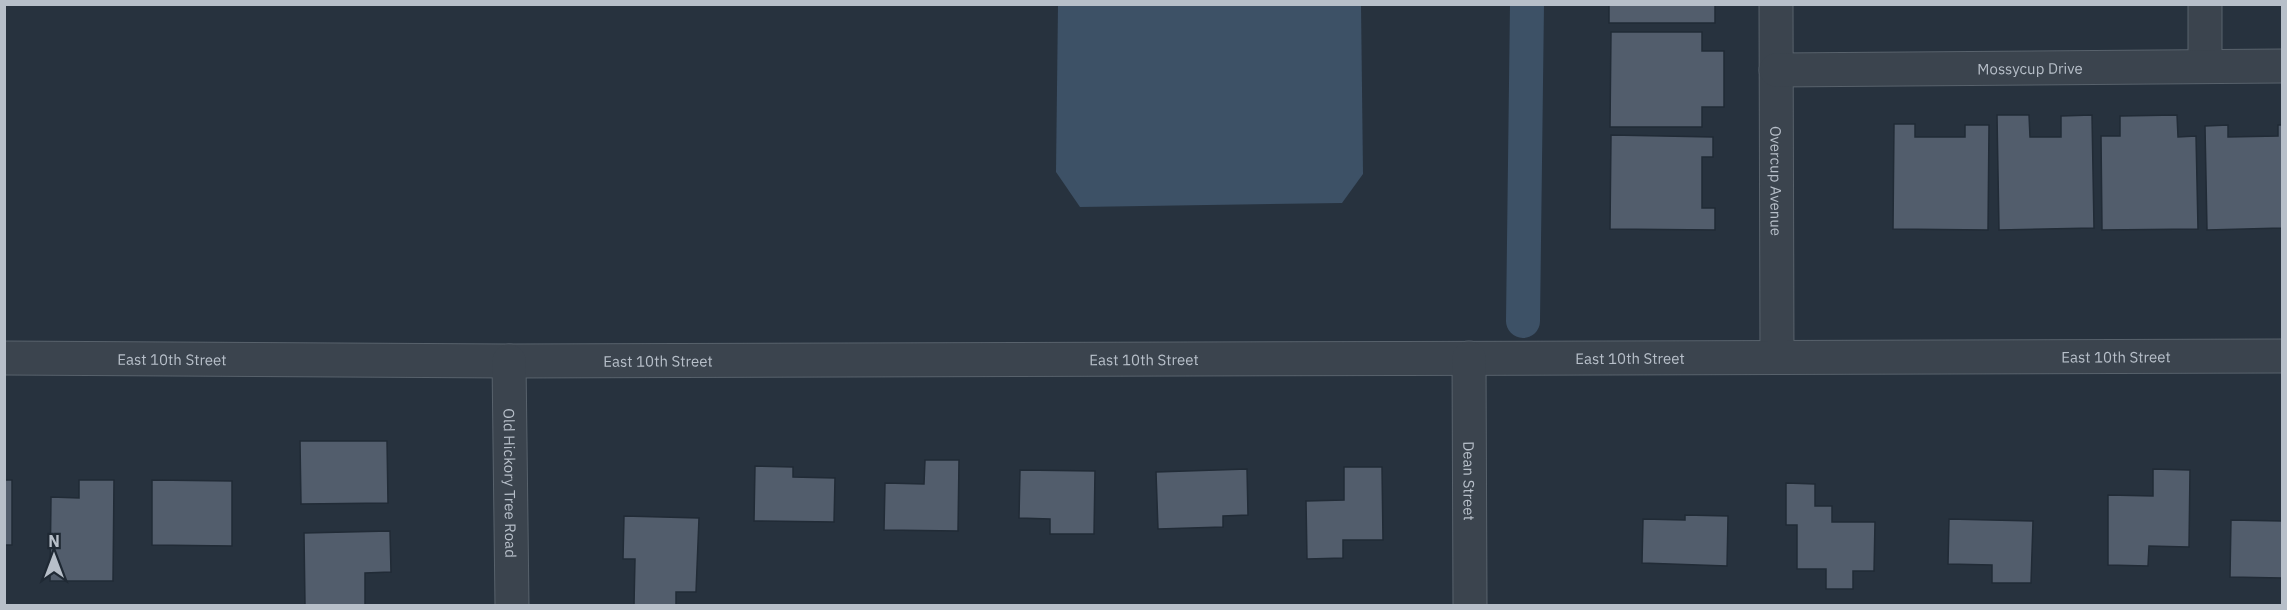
<svg xmlns="http://www.w3.org/2000/svg" width="2287" height="610" font-family="'IBM Plex Sans',sans-serif">
  <style>
    .water { fill: #3d5166 }
    .lines { fill: none; stroke-linecap: round; stroke-linejoin: round }
    .canal { stroke: #3d5166; stroke-width: 34 }
    .building { fill: #525d6c; stroke: #212b36; stroke-width: 1.5 }
    .minor-casing { stroke: #58626c; stroke-width: 35 }
    .minor { stroke: #3b444e; stroke-width: 33 }
    .labels { text-anchor: middle; dominant-baseline: central; stroke-width: 6; stroke-linejoin: round; paint-order: stroke }
    .street-label { font-size: 15px; fill: #b7bfc9; stroke: #1f2934 }
  </style>
  <rect width="100%" height="100%" fill="#27323e"/>
  <path class="water" d="M1058 5H1361L1363 174 1342 203 1080 207 1056 172Z"/>
  <g class="lines">
    <path class="canal" d="M1523 321 1527 4"/>
  </g>
  <path class="building" d="M1609 4H1715V23H1609Z
    M1611 32H1702V51H1724V107H1702V127H1610Z
    M1997 115H2029L2030 137H2061V116L2092 115 2094 228 1999 230Z
    M2177 115 2178 137 2196 136 2198 229 2102 230 2101 136H2120V116Z
    M1894 124H1915V137H1965V125H1989L1988 230 1893 229Z
    M2228 125V137L2278 136V125H2282V228L2207 230 2205 126Z
    M1611 135 1713 137V157H1702V208H1715V230L1610 229Z
    M300 441H387L388 503 301 504Z
    M925 460H959L958 531 884 530 885 483 924 484Z
    M755 466 793 467V477L835 478 834 522 754 521Z
    M1344 467H1382L1383 540H1343V558L1307 559 1306 501 1344 500Z
    M1247 469 1248 515 1223 516V527L1158 529 1156 472Z
    M2153 469 2190 470 2189 547 2149 546 2148 566 2108 565V495L2153 496Z
    M1020 470 1095 471 1094 534H1050V519L1019 518Z
    M4 480H12V545H4Z
    M79 480H114L113 581H50L51 497 79 498Z
    M152 480 232 481V546L152 545Z
    M1786 483 1815 484V506H1832V522H1875L1874 571H1853V589H1826V569H1797V525H1786Z
    M1685 515 1728 516 1727 566 1642 563 1643 519 1685 520Z
    M624 516 699 518 696 592H676V606H634L635 559H623Z
    M1949 519 2033 521 2031 583H1992V565L1948 564Z
    M2231 520 2282 521V578L2230 577Z
    M390 531 391 572 365 573V606H305L304 533Z"/>
  <g class="lines">
    <g class="minor-casing">
      <g id="minor">
        <path id="s1" d="M1776 4 1777 357"/>
        <path d="M2205 4V66"/>
        <path id="s2" d="M1776 70 2282 66"/>
        <path id="s3" d="M4 358 509 361 2282 356"/>
        <path id="s4" d="M1469 358 1470 606"/>
        <path id="s5" d="M509 361 512 606"/>
      </g>
    </g>
    <use href="#minor" class="minor"/>
  </g>
  <g class="labels">
    <g class="street-label">
      <text stroke="none"><textPath href="#s2" startOffset="254">Mossycup Drive</textPath></text>
      <text stroke="none"><textPath href="#s1" startOffset="177">Overcup Avenue</textPath></text>
      <text stroke="none"><textPath href="#s3" startOffset="2112">East 10th Street</textPath></text>
      <text stroke="none"><textPath href="#s3" startOffset="1626">East 10th Street</textPath></text>
      <text stroke="none"><textPath href="#s3" startOffset="168">East 10th Street</textPath></text>
      <text stroke="none"><textPath href="#s3" startOffset="1140">East 10th Street</textPath></text>
      <text stroke="none"><textPath href="#s3" startOffset="654">East 10th Street</textPath></text>
      <text stroke="none"><textPath href="#s4" startOffset="123">Dean Street</textPath></text>
      <text stroke="none"><textPath href="#s5" startOffset="122">Old Hickory Tree Road</textPath></text>
    </g>
  </g>
  <rect width="2287" height="610" fill="none" stroke="#b7bfc9" stroke-width="12"/>
  <g transform="translate(54 556)" stroke="#1f2934" stroke-width="4.5" paint-order="stroke">
  <path d="M0-4.5L10 22L0 15L-10 22Z" fill="#b7bfc9"/>
  <text y="-9" font-size="16" font-weight="bold" text-anchor="middle" fill="#b7bfc9">N</text>
  </g>
</svg>
